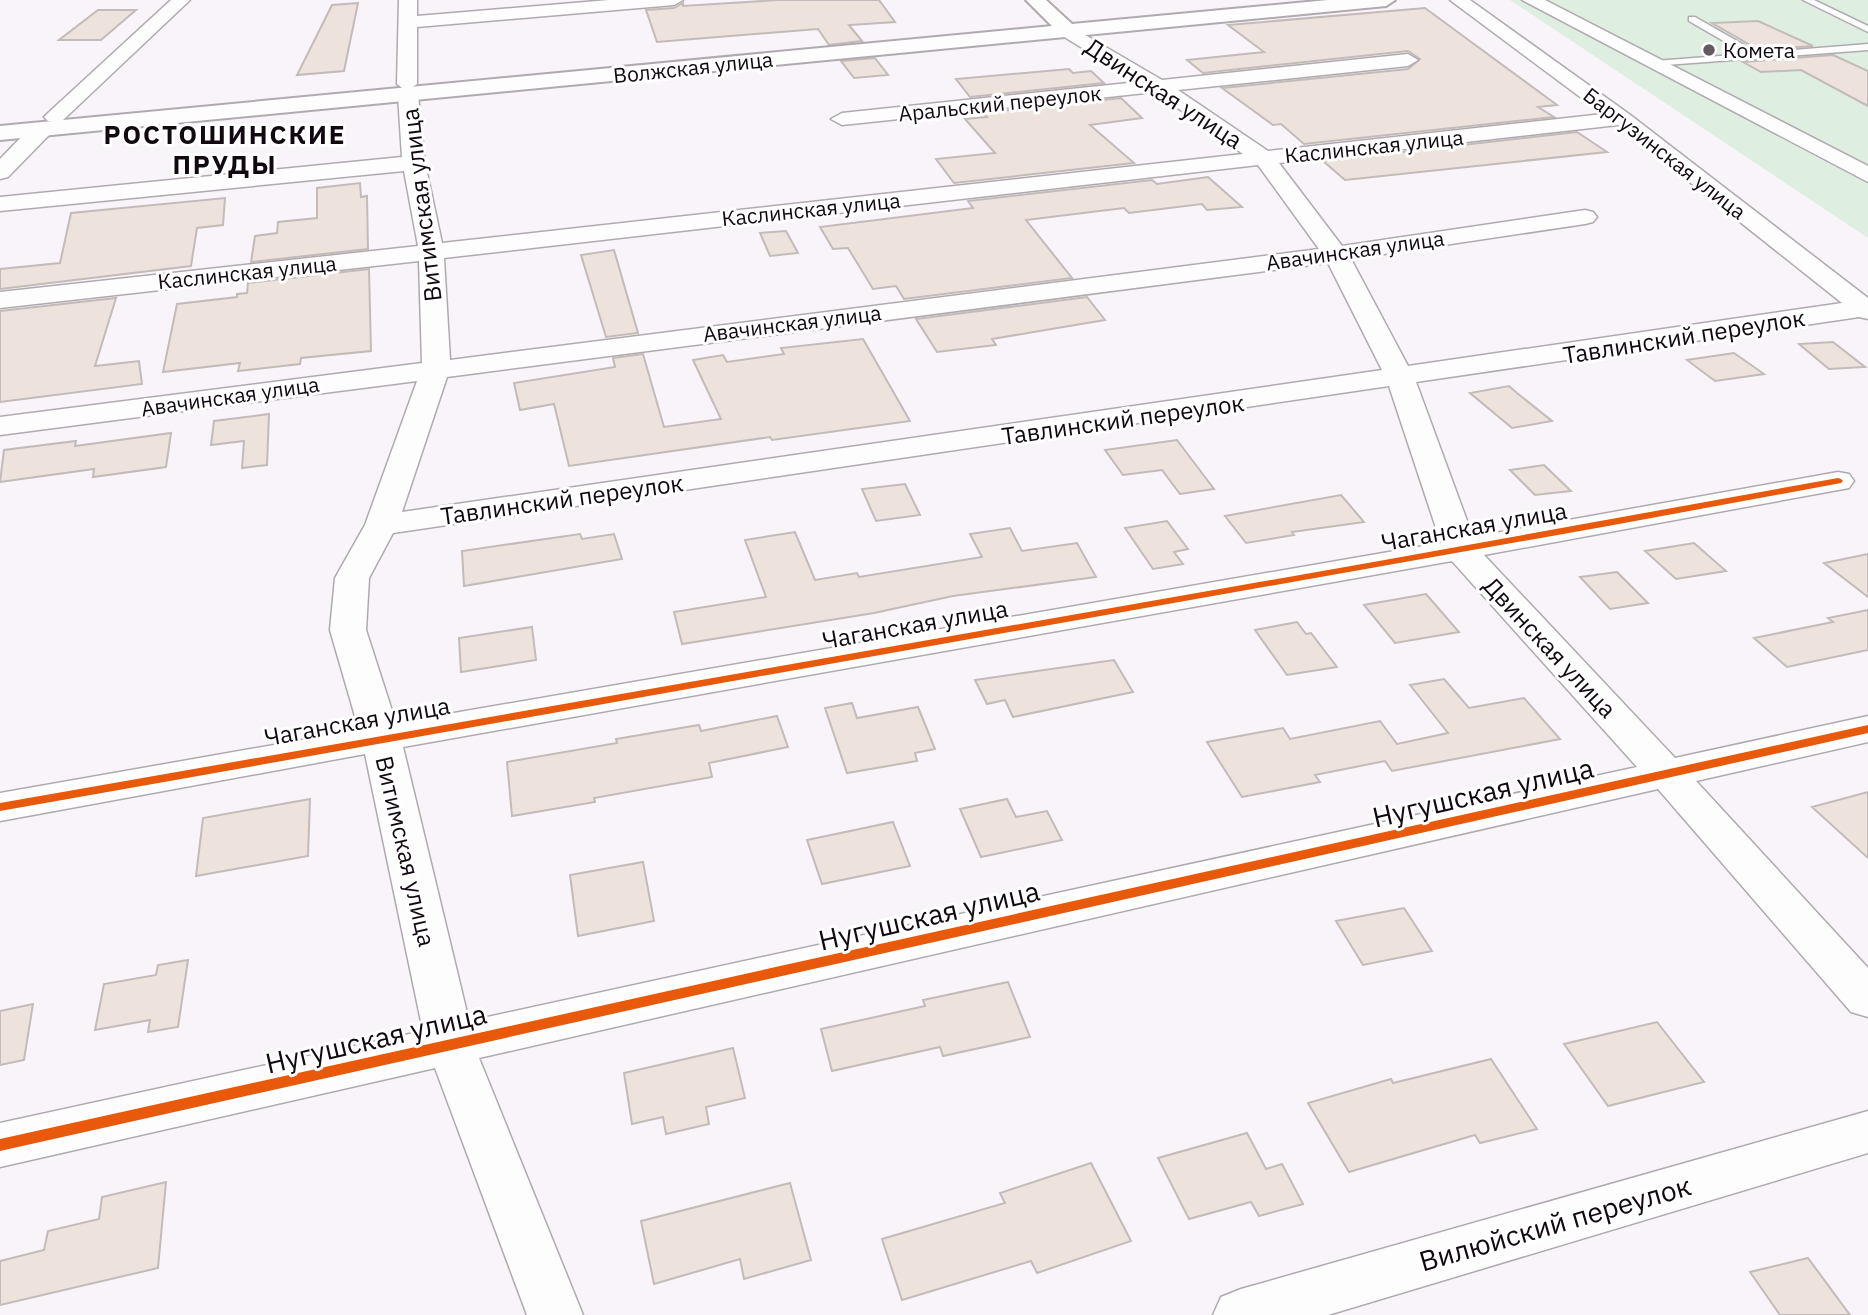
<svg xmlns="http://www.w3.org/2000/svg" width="1868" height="1315" font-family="'IBM Plex Sans',sans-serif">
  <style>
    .green { fill: #deefe1 }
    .building { fill: #ede2dc; stroke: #c3bbb9; stroke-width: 2 }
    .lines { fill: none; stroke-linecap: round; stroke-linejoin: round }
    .service-casing { stroke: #b0aab0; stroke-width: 3 }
    .minor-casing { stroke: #b0aab0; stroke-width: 3 }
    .tertiary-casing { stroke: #b0aab0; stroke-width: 4 }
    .service { fill: #fefdfe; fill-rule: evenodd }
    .minor { fill: #fefdfe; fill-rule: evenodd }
    .tertiary { fill: #fefdfe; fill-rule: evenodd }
    .cycleway-casing { stroke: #fff; stroke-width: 5 }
    .cycleway { fill: #e8590c; fill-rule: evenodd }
    .poi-dot { fill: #625b62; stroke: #fff; stroke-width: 2.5 }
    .labels { text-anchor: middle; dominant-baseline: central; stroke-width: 6; stroke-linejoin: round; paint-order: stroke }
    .far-poi-label { font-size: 21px; fill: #110811; stroke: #fff; text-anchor: start }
    .far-street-label { font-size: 21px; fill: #110811; stroke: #fff }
    .street-label { font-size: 24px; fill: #110811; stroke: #fff }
    .far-district-label { font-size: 26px; font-weight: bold; letter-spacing: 2px; fill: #110811; stroke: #fff }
    .near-street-label { font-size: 28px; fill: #110811; stroke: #fff }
  </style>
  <rect width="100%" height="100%" fill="#f9f4f9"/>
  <path class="green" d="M1510 0H1868V238Z"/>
  <path class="building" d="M778 0H879L895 22 849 25 862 41 829 45 818 29 657 42 646 10 674 8 683 3V6Z
    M358 3 344 71 297 75 332 5Z
    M1425 8 1557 105 1538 107 1554 117 1304 144 1281 124 1273 125 1222 88 1408 69 1420 59 1408 51 1203 73 1187 60 1264 52 1228 25Z
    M98 10H136L101 40H59Z
    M1758 21 1813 46 1759 50 1712 23Z
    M1833 55 1868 71V106L1801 70 1761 72 1743 62Z
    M875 58 888 75 854 78 841 61Z
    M1069 69 1073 73 1091 71 1104 83 970 97 956 79Z
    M1121 98 1142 118 1090 125 1134 163 954 183 936 159 995 153 965 119 987 117 983 113Z
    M1577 132 1607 152 1345 180 1323 161Z
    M1208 177 1242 207 1207 210 1202 204 1129 213 1124 208 1026 220 1072 278 904 299 896 286 873 289 848 248 833 249 820 227 973 208 968 201 1152 180 1157 184Z
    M360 183 361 197 367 196 368 249 251 262 255 236 277 233 278 222 317 218V188Z
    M225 198 223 225 197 228 191 266 0 289V269L60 263 71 213Z
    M786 231 798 253 770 256 760 233Z
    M614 250 638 333 606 337 581 255Z
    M369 269 371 351 301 358 300 364 238 371 240 363 163 372 177 304 237 297V294L247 293 248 283Z
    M1087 297 1105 320 992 339 996 345 937 352 916 319Z
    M116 298 95 366 139 361 142 384 0 402V311Z
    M863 339 910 421 772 440 770 437 569 466 554 404 520 410 514 383 615 367 613 358 643 354 664 427 721 419 693 360 723 355 727 362 784 354 781 348Z
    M1833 342 1865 367 1829 369 1799 344Z
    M1734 353 1764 374 1715 381 1687 360Z
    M1509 386 1517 393 1552 421 1512 428 1470 393Z
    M269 414 267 465 242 468 244 441 211 445 214 421Z
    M171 433 166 467 93 477 94 469 0 482 4 450 76 441 75 446Z
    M1177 440 1214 489 1180 494 1162 470 1123 475 1105 450Z
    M1544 465 1571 491 1535 495 1510 470Z
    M905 484 920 515 876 521 862 489Z
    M1341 495 1364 522 1292 532 1294 535 1246 543 1225 516Z
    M1167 521 1188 549 1174 552 1183 564 1153 569 1125 528Z
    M1010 528 1022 551 1077 543 1096 577 953 596 874 613 682 644 674 612 766 597 745 540 795 532 815 580 857 573 859 577 982 557 970 534Z
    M580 534 582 539 614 534 622 559 464 586 462 551Z
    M1694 543 1726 571 1676 579 1645 551Z
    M1868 554V597L1824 563Z
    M1617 572 1648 603 1610 609 1580 577Z
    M1426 594 1459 632 1395 643 1364 605Z
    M1868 610V650L1787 667 1754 638 1833 622 1828 618Z
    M1297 622 1306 634 1311 633 1337 667 1287 675 1255 630Z
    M532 627 536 660 461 672 459 638Z
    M1114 660 1133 692 1013 717 1005 700 987 704 975 680Z
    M1444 679 1469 708 1524 698 1560 739 1392 771 1385 761 1315 775 1320 782 1242 797 1207 742 1283 728 1290 739 1380 721 1397 744 1448 733 1410 685Z
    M852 703 857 718 918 707 935 749 915 753 917 761 847 773 825 708Z
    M777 716 788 747 709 763 712 777 594 798 595 802 512 816 507 762 617 743 616 739 699 725 701 731Z
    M1868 792V858L1812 807Z
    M310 799 308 856 196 876 203 818Z
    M1007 799 1016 817 1047 811 1062 840 981 857 960 809Z
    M893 822 910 866 822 884 807 840Z
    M643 862 654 921 578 936 570 875Z
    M1404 908 1432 951 1363 965 1336 921Z
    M188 960 178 1027 148 1032 150 1020 95 1030 104 984 156 975 158 965Z
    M1008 982 1030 1037 943 1056 940 1047 832 1071 821 1029 925 1006 923 1000Z
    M33 1004 24 1060 0 1065V1011Z
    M1657 1022 1704 1082 1608 1106 1564 1044Z
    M733 1048 745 1098 706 1107 709 1124 666 1134 663 1117 632 1124 624 1073Z
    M1491 1059 1537 1129 1480 1143 1475 1135 1349 1172 1308 1103 1391 1079 1393 1083Z
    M1247 1133 1266 1169 1282 1164 1303 1204 1259 1216 1251 1202 1189 1219 1158 1158Z
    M1091 1163 1131 1241 1037 1273 1031 1261 902 1300 882 1239 1005 1203 1000 1193Z
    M166 1182 158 1268 0 1305V1261L44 1250 48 1231 99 1219 102 1197Z
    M790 1183 811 1260 744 1279 740 1259 654 1284 641 1221Z
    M1808 1258 1850 1315H1780L1750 1272Z"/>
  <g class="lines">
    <g class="service-casing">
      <path id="service" d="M1803 0H1814L1868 26V32Z
        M1689 17H1695L1758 53 1868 44V50L1652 66V62L1655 61 1746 54 1689 21Z"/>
    </g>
    <g class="minor-casing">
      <path id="minor" d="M171 0H190L62 121H48L44 117 48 113Z
        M399 0H417V16L609 0H683L674 5 417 27V84L410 89 418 95 425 163 442 243 1243 154 1155 92 842 125 831 119 842 113 1138 82 1061 35 1059 31 1061 27 1068 25 1162 80 1408 54 1418 60 1408 66 1178 90 1268 151 1603 114 1450 0H1470L1629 114 1868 298V319L1859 317 1416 382 1473 537 1838 472 1849 474 1854 481 1849 488 1838 490 1484 555 1675 758 1868 716V742L1696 781 1868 968V1017L1851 1012 1658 789 479 1058 583 1315H527L435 1068 0 1167V1123L423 1031 365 754 0 821V793L359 730 330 630 335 578 365 525 417 381 0 435V417L422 363 419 261 0 308V292L418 246 404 171 0 211V197L402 157 398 95 405 90 397 84ZM1618 125 1842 303 1408 366 1351 259 1585 224 1593 222 1597 217 1593 212 1585 210 1342 246 1279 163ZM1258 165 1319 249 450 360 444 258ZM1328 263 1382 370 402 512 447 377ZM1389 386 1441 543 396 723 366 630 369 578 393 533ZM1452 561 1637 767 469 1021 403 747Z
        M1522 0H1545L1868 166V182Z
        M42 123 53 129 50 134 8 177 0 179V159L34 124Z
        M1868 1111V1153L1328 1315H1213L1221 1297 1241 1289Z"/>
    </g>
    <g class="tertiary-casing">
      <path id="tertiary" d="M1026 0H1046L1072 24 1328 0H1395L1386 6 0 140V126L1052 26Z"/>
    </g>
    <use href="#service" class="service"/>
    <use href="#minor" class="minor"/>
    <use href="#tertiary" class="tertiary"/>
    <g class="cycleway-casing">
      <path id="cycleway" d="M1838 478 1841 479 1843 481 1841 483 1608 526 0 811V803L1379 561Z
        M1868 725V733L0 1151V1139Z"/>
    </g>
    <use href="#cycleway" class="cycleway"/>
  </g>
  <circle class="poi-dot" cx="1709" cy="50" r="7"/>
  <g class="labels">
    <g class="far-poi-label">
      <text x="1723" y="50">Комета</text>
    </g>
    <g class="far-street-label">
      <text transform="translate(693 67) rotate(-6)">Волжская улица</text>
      <text transform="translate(1000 103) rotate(-6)">Аральский переулок</text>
      <text transform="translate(1374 146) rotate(-6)">Каслинская улица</text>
      <text transform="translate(1665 153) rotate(38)">Баргузинская улица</text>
      <text transform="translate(811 209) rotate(-6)">Каслинская улица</text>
      <text transform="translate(1355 250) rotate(-8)">Авачинская улица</text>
      <text transform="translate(247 272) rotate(-6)">Каслинская улица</text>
      <text transform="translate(792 323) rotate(-7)">Авачинская улица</text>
      <text transform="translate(230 396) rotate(-8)">Авачинская улица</text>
    </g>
    <g class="street-label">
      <text transform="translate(1164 93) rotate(33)">Двинская улица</text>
      <text transform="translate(421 205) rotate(-97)">Витимская улица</text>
      <text transform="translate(1684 336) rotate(-9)">Тавлинский переулок</text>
      <text transform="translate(1123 419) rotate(-8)">Тавлинский переулок</text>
      <text transform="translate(562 499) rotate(-8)">Тавлинский переулок</text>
      <text transform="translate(1474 526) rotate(-10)">Чаганская улица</text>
      <text transform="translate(915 624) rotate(-10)">Чаганская улица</text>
      <text transform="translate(1550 647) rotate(47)">Двинская улица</text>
      <text transform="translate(357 721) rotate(-10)">Чаганская улица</text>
      <text transform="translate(406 851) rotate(77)">Витимская улица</text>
    </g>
    <g class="far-district-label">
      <text x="225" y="134">РОСТОШИНСКИЕ<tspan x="225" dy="30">ПРУДЫ</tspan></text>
    </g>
    <g class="near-street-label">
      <text transform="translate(1483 792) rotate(-13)">Нугушская улица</text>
      <text transform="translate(929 915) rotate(-13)">Нугушская улица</text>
      <text transform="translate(376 1038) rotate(-13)">Нугушская улица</text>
      <text transform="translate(1555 1223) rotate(-16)">Вилюйский переулок</text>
    </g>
  </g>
</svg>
